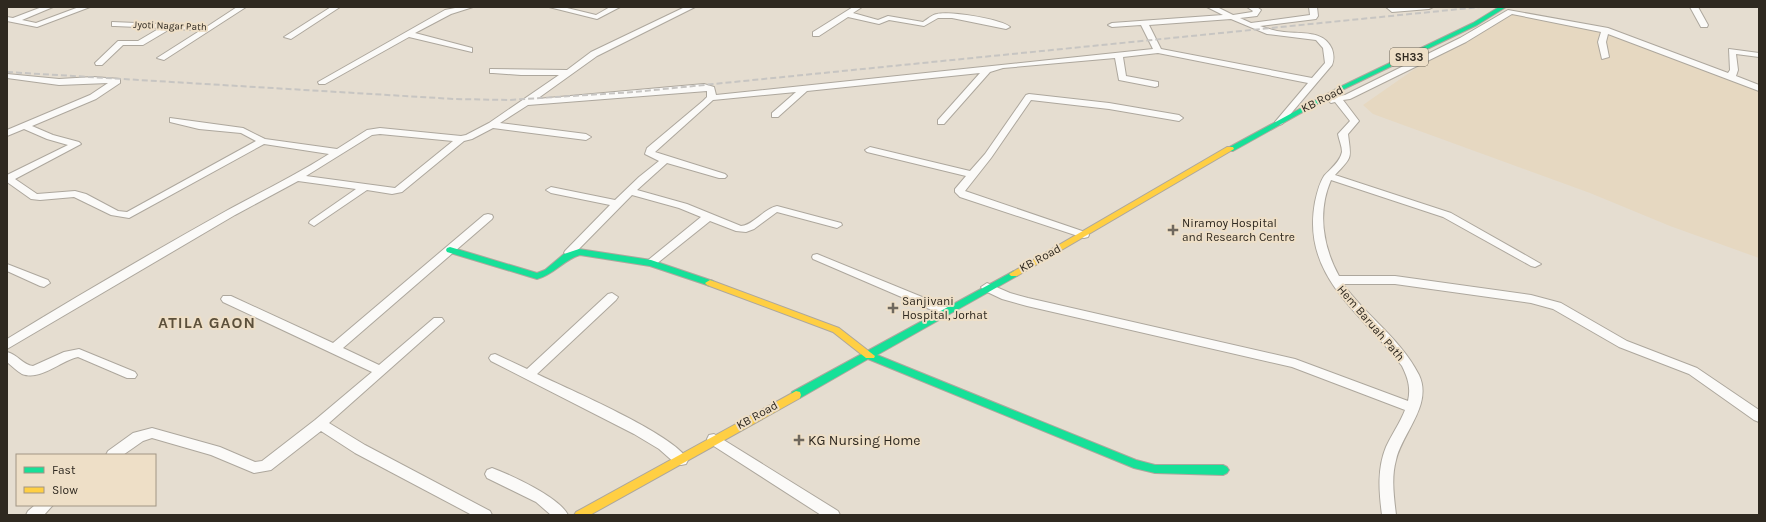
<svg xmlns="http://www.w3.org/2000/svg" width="1766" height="522" font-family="Karla,sans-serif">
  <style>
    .built { fill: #e6d8c1 }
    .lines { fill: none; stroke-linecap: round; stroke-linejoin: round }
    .street-casing { stroke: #ada79d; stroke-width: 2 }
    .fast-casing { stroke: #ada79d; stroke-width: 2 }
    .slow-casing { stroke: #ada79d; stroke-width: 2 }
    .street { fill: #fbfaf8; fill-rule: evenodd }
    .fast { fill: #16e098; fill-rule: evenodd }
    .slow { fill: #ffcf43; fill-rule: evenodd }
    .rail { stroke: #c7c5c2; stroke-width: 2; stroke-dasharray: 6 3; stroke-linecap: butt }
    .poi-dot { fill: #6f685e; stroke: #eedfc7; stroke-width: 1.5 }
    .labels { text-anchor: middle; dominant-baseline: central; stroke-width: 4; stroke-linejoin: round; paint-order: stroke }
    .far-street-label { font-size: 10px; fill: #2f2920; stroke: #eedfc7 }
    .shield { fill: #eedfc7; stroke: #686052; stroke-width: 1 }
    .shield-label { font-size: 11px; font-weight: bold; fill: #2f2920 }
    .street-label { font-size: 12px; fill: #2f2920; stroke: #eedfc7 }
    .poi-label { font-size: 12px; fill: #2f2920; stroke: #eedfc7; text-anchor: start }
    .near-poi-label { font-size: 14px; fill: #2f2920; stroke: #eedfc7; text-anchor: start }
    .district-label { font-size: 16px; font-weight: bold; letter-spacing: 1px; fill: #5c503b; stroke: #eedfc7 }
  </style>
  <rect width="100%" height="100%" fill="#e5ddd0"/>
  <path class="built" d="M1504 12 1595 29 1759 90V258L1670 226 1590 193 1373 114 1363 105 1449 45Z"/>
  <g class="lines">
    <g class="street-casing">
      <path id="street" d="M42 7H53L22 20 36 23 79 7H90L37 27 7 21V17L13 18Z
        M237 7H246L164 60 157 58 201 30 170 29 143 45H123L102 65H96L95 63 118 41H138L160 28 115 26H112V22L208 26Z
        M331 7H340L291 39 284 37Z
        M460 7H473L451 14 415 33 472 48V52L409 37 325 84H319L318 82 445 10Z
        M549 7H563L596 15 610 7H620L597 19Z
        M685 7H695L597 56 537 99 704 84 714 87 716 95 1153 49 1141 25 1112 27 1108 25 1112 23 1223 15 1207 7H1217L1233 15 1252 12 1253 11 1247 7H1257L1261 10 1257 16 1240 18 1251 23 1310 15 1309 7H1317L1318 16 1316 19 1260 26C1268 29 1276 31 1284 32 1301 34 1324 30 1332 49 1334 55 1334 60 1332 65L1282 124 1279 125 1275 122 1308 83 1158 53 1123 57 1126 76 1158 82V86L1155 87 1119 80 1115 58 1003 68 990 72 944 124H938V120L980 73 807 91 778 117H772V113L796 92 713 100 655 152 725 174 727 176 725 178H719L667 163 637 190 687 204 741 226C754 225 763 209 777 206L841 223 842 225 837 228 777 212 754 229 746 232 736 231 710 221 655 265H647L645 263 647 261 701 217 679 208 632 195 573 255 569 256 564 253 565 251 610 205 551 193 546 190 551 187 615 200 639 177 659 161 645 154 647 148 703 101 707 97V91L528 105 500 123 586 134 591 137 586 140 493 128 472 139 464 141 402 192 392 194 367 190 314 226 309 223 310 221 356 189 298 181 235 215 7 349V339C79 295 153 252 226 211 261 192 296 175 329 154L264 144 129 218 111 215 74 197 40 200 31 199 7 182V175L68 145 47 139 24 129 7 136V130L90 95 108 83 59 85 7 78V74L59 79 93 77 120 79V83L96 99 32 126 53 135 79 142 81 144 15 179 37 194 75 191 86 194 118 211 127 212 256 141 241 133 199 129 170 122V118L243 128 265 139 337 149 367 130 380 128 461 136 466 135 489 123 559 75H521L493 73H490V69L567 70 591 52ZM1231 19 1267 34 1316 40 1323 48 1325 63 1312 78 1161 49 1149 25ZM380 134 453 141 395 188 306 176 372 135Z
        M853 7H862L853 13 878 20 888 16 923 22C928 19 931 15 937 14 950 11 1001 19 1010 27L1006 29 952 18H938L924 26 889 20 879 24 848 17 819 36H813V32Z
        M1386 7H1433L1429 9 1392 12Z
        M1690 7H1698L1708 25 1707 27H1701Z
        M1508 10 1608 28 1728 73 1730 70 1729 49 1759 53V57L1736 54 1738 70 1736 76 1759 85V91L1608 34 1606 42 1609 57 1602 59 1598 42 1601 32 1512 14 1466 42 1350 99 1343 100 1359 121 1348 134C1351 159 1353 156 1335 175L1451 213 1541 264 1535 267 1531 266 1443 217 1331 180C1317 212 1323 247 1339 276H1395L1531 295 1561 303 1627 341 1697 368 1759 410V422L1754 420 1689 374 1619 347 1553 309 1531 303 1395 284H1343C1366 316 1401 339 1419 375 1433 405 1402 433 1396 460 1391 478 1394 497 1396 515H1382C1379 492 1377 469 1386 447 1392 434 1400 423 1405 410L1292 367 1027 306 1002 299 983 290 981 287 987 283 1010 293 1028 298 1295 359 1408 401C1411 388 1408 378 1402 366 1362 313 1301 277 1315 202 1317 193 1319 184 1324 176 1330 169 1340 162 1342 152 1342 146 1339 140 1338 134L1350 121 1335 102 1331 103 1327 100 1328 98 1345 95 1460 38Z
        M1029 94 1109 103 1179 115 1183 118 1179 121 1109 109 1031 100 991 158 965 191 1088 233 1089 235 1088 237 1084 238 960 197 955 192V189L966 176 867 152 865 150 870 147 970 171 985 154 1026 95Z
        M488 214 492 215 493 217 492 219 343 348 379 365 434 318H442L444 321 329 423 365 445 490 511 492 515H472L355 453 321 431 271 470 254 473 211 455 152 438 143 441 123 455H106L108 451 133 433 152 428 220 447 255 462 262 461 315 420 372 372 223 302 221 299 223 296H231L333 343 484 215Z
        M817 254 949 308 951 311 945 315 941 314 813 259 812 257 813 255Z
        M7 264 48 280 50 283 44 287 40 286 7 271Z
        M612 293 618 297 616 300 537 374C568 389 674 434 688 460L686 464 681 465 676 464 659 449 634 434 491 361 489 358 491 355 495 354 527 369 608 294Z
        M79 349 135 372 137 375 135 378H127L78 357C60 361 41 381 22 374 17 371 12 366 7 362V352C17 354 23 365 33 366L64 352Z
        M714 434 838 511 840 515H821L709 443 707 439 709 435Z
        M492 468C511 475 559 497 568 515H551L536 502 487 478 485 474 487 470Z
        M35 505H53L44 515H26L28 511Z"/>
    </g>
    <g class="fast-casing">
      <path id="fast" d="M1499 7H1506L1477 25 1344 89 1233 151H1227L1226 149 1340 87 1473 23Z
        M450 247 537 273 545 270 564 254 579 249 651 260 713 281 715 283 710 286 650 266 580 255C563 260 555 274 537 279L447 252 446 250 447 248Z
        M1014 271 1019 274 1017 276 877 355 1136 460 1155 465H1223L1227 467 1229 470 1227 473 1223 475 1155 473 1134 468 868 359 800 398H792L791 395 792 392Z"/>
    </g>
    <g class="slow-casing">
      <path id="slow" d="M1227 147H1233L1234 149 1017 276H1011L1009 274Z
        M710 280 839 328 875 356 874 358H866L833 332 707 285 705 283Z
        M796 391 800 392 801 395 800 398 590 515H574L576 512Z"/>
    </g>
    <use href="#street" class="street"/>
    <use href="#fast" class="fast"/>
    <use href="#slow" class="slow"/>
    <path class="rail" d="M7 72 454 99 509 100 634 92 1480 7"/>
  </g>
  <g class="poi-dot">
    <path d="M1171 224h4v4h4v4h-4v4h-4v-4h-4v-4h4z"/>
    <path d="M891 302h4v4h4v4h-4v4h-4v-4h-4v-4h4z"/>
    <path d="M797 434h4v4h4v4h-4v4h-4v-4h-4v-4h4z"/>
  </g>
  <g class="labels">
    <g class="far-street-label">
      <text transform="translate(170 26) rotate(2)">Jyoti Nagar Path</text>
    </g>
    <rect class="shield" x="1390" y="48" width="38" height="18" rx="3"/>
    <g class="shield-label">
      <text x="1409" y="57">SH33</text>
    </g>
    <g class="street-label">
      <text transform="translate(1322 99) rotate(-27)">KB Road</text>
      <text transform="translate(1040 258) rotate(-28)">KB Road</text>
      <text transform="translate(1371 323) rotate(49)">Hem Baruah Path</text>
      <text transform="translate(757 415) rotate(-29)">KB Road</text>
    </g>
    <g class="poi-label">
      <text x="1182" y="223">Niramoy Hospital<tspan x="1182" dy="14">and Research Centre</tspan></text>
      <text x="902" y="301">Sanjivani<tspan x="902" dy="14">Hospital, Jorhat</tspan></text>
    </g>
    <g class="near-poi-label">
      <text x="808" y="440">KG Nursing Home</text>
    </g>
    <g class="district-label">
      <text x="207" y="322">ATILA GAON</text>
    </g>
  </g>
  <rect width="1766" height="522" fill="none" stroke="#2f2920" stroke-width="16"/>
  <rect x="16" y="454" width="140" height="52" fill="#eedfc7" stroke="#a29684"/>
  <rect x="24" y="467" width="20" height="6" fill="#16e098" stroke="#a29684"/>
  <text x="52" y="474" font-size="12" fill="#2f2920">Fast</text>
  <rect x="24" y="487" width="20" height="6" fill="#ffcf43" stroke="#a29684"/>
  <text x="52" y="494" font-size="12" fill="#2f2920">Slow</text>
</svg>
